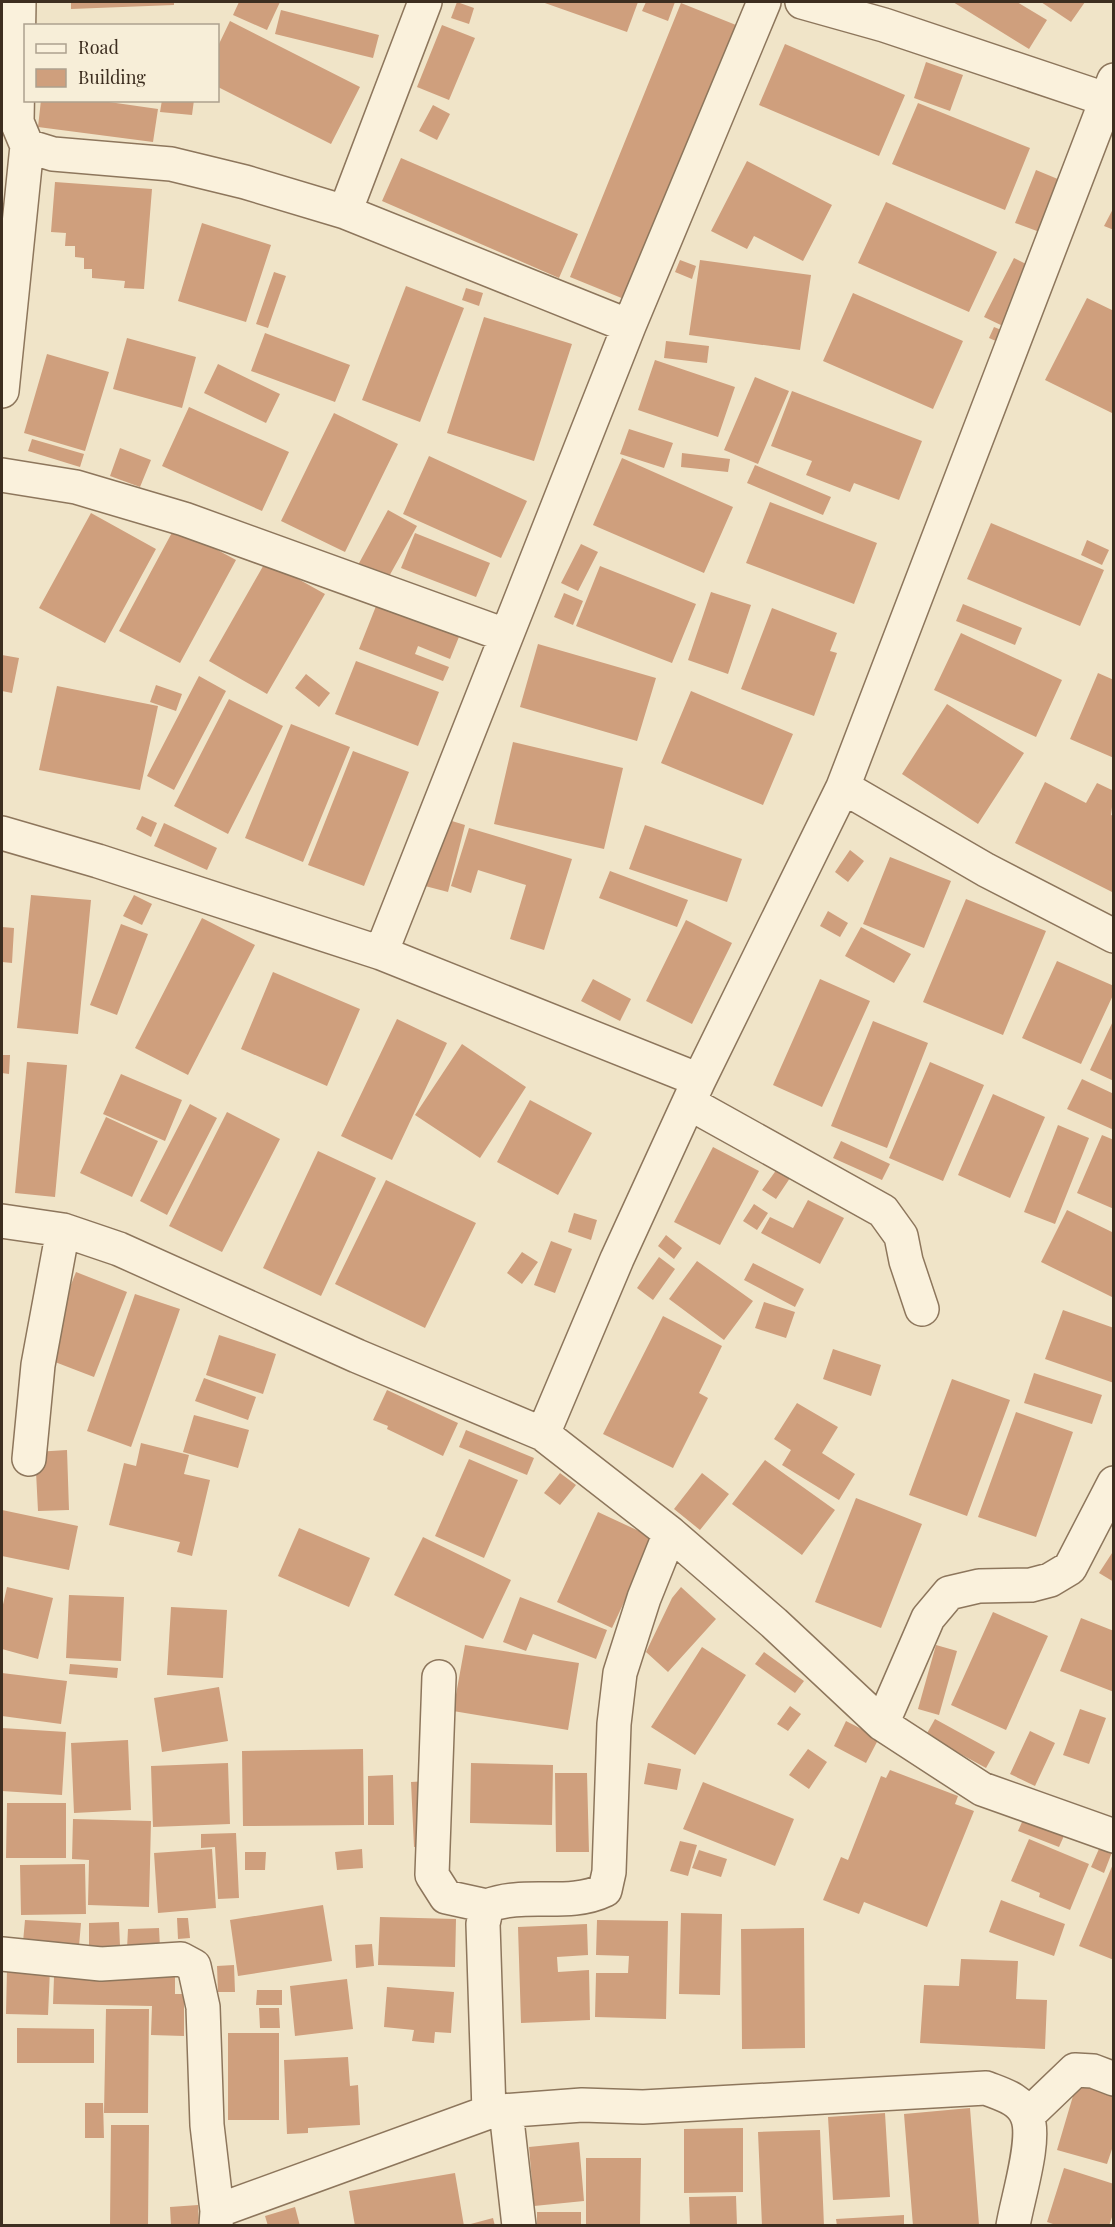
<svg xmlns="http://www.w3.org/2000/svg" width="1115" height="2227" font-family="'Playfair Display',serif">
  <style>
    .building { fill: #cf9f7d }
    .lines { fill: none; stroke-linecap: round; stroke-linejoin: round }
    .minor-casing { stroke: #8d765c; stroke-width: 36 }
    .minor { stroke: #faf1dc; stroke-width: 33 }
  </style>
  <rect width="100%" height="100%" fill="#f0e4c8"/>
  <path class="building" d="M71 2H174V5L71 9Z
    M239 2H280L267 30 233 15Z
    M457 2 474 8 469 24 451 18Z
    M542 2H638L627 32Z
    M646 2H675L668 21 642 11Z
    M953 2H1017L1047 20 1029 49Z
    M1041 2H1085L1071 22Z
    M681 3 736 25 624 299 570 277Z
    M281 10 379 35 373 58 275 34Z
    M230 21 360 87 331 144 218 87V46Z
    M442 25 475 38 449 100 417 87Z
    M785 44 905 95 879 156 759 105Z
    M926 62 963 75 950 111 914 98Z
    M41 100H95L158 109 153 142 38 127Z
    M162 100H194L192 115 160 112Z
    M918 103 1030 148 1005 210 892 164Z
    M433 105 450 114 437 140 419 131Z
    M401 158 578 234 559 278 382 201Z
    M747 161 832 205 803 261 754 236 747 249 711 231Z
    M1036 170 1065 182 1045 234 1015 223Z
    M55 182 152 189 144 289 124 288 125 281 92 278V269H84V258L75 257V246H65L66 233 51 232Z
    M886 202 997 252 969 312 858 263Z
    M1114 207V230L1104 226Z
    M202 223 271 245 246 322 178 301Z
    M1014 258 1034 268 1005 327 984 317Z
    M680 260 696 266 692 279 675 272Z
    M700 260 811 275 800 350 689 335Z
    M274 272 286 276 268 328 256 324Z
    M406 286 464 308 420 422 362 400Z
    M466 288 483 293 479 306 462 300Z
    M853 293 963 341 933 409 823 361Z
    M1087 298 1114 311V414L1045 380Z
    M484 317 572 344 534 461 447 433Z
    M994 327 1011 334 1005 345 989 338Z
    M265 333 350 365 335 402 251 371Z
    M127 338 196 357 182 408 113 389Z
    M666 341 709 346 707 363 664 358Z
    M47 354 109 372 85 451 24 433Z
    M655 360 735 387 718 437 638 410Z
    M218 364 280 394 266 423 204 393Z
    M755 377 789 391 758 464 724 450Z
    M792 391 922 441 899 500 854 483 850 492 806 475 812 461 771 446Z
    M189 407 289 452 262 511 162 466Z
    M334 413 398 444 345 552 281 521Z
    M629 429 673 443 664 468 620 454Z
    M32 439 84 454 80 467 28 451Z
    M120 448 151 460 140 487 110 476Z
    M682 453 730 459 728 472 681 467Z
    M429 456 527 501 501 558 403 514Z
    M622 458 733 507 704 573 593 525Z
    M755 465 831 497 823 515 747 483Z
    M770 502 877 543 854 604 746 563Z
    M388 510 417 526 387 580 358 565Z
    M91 513 156 549 105 643 39 608Z
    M991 523 1104 570 1080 626 967 579Z
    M175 527 236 560 180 663 119 631Z
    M415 533 490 563 476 597 401 568Z
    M1087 540 1109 550 1102 565 1081 555Z
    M581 544 598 552 578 591 561 583Z
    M266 561 325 594 267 694 209 661Z
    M600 566 696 604 672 663 576 626Z
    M382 591 465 622 450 659 418 646 415 654 449 667 443 681 359 649Z
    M711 592 751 605 728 674 688 660Z
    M564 593 583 601 573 625 554 617Z
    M963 604 1022 628 1015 645 956 621Z
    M772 608 837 633 830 651 837 653 814 716 741 689Z
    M961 633 1062 680 1036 737 934 690Z
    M538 644 656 678 637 741 520 707Z
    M2 655 19 658 12 693 2 691Z
    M356 661 439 692 418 746 335 714Z
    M1098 673 1114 680V758L1070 739Z
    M306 674 330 693 319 707 295 688Z
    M199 676 226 691 174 790 147 776Z
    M156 685 182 694 176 711 150 702Z
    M57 686 158 706 140 790 39 770Z
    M691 691 793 734 763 805 661 763Z
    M229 699 283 726 228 834 174 806Z
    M947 704 1024 753 978 824 902 774Z
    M291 724 350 747 303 862 245 838Z
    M513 742 623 768 604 849 494 824Z
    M353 751 409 772 364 886 308 865Z
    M1045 782 1086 803 1097 783 1114 791 1111 815 1114 816V893L1015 843Z
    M142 816 157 823 151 837 136 829Z
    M442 818 465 825 448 892 425 886Z
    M164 823 217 848 207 870 154 846Z
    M645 825 742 859 727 902 629 869Z
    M469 828 572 859 544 950 510 939 526 885 478 870 471 893 451 886Z
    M850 850 864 861 848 882 835 872Z
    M890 857 951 881 924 948 863 924Z
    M610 871 688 900 677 927 599 898Z
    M31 895 91 900 78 1034 17 1028Z
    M134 895 152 904 142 925 123 916Z
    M966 899 1046 931 1003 1035 923 1002Z
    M828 911 848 923 840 937 820 926Z
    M202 918 255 945 188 1075 135 1048Z
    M686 920 732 943 692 1024 646 1001Z
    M121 924 148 934 117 1015 90 1005Z
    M2 927 14 928 12 963 2 962Z
    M861 927 911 954 894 983 845 956Z
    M1057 961 1114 986V993L1081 1064 1022 1038Z
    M273 972 360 1009 327 1086 241 1049Z
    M593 979 631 999 620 1021 581 1001Z
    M820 979 870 1001 822 1107 773 1085Z
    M397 1019 447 1043 392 1160 341 1136Z
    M1114 1019V1081L1090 1070Z
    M873 1021 928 1043 887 1148 831 1126Z
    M462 1044 526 1087 480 1158 415 1115Z
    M2 1055H10L9 1074 2 1073Z
    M27 1062 67 1065 55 1197 15 1193Z
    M930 1062 984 1085 943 1181 889 1158Z
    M121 1074 182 1100 165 1141 103 1114Z
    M1082 1079 1114 1094V1130L1067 1109Z
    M993 1094 1045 1117 1010 1198 958 1175Z
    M530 1100 592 1133 558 1195 497 1162Z
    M190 1104 217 1118 167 1215 140 1201Z
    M227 1112 280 1139 222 1252 169 1226Z
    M106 1117 158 1141 132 1197 80 1173Z
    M1058 1125 1089 1138 1055 1224 1024 1212Z
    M1102 1135 1114 1140V1209L1077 1193Z
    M841 1141 890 1164 882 1180 833 1158Z
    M713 1147 759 1171 720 1245 674 1222Z
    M318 1151 376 1178 321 1296 263 1268Z
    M777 1169 790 1178 776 1199 762 1190Z
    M386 1180 476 1223 425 1328 335 1284Z
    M808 1200 844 1218 820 1264 761 1233 770 1217 793 1228Z
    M754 1204 768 1213 757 1230 743 1221Z
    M1067 1210 1114 1233V1298L1041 1262Z
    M574 1213 597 1220 591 1240 568 1232Z
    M666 1235 682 1248 674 1259 658 1246Z
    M551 1241 572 1249 555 1293 534 1285Z
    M522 1252 538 1262 522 1284 507 1273Z
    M659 1257 675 1269 653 1300 637 1288Z
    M697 1261 753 1301 724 1340 669 1299Z
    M753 1263 804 1289 795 1307 744 1280Z
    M76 1272 127 1292 94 1377 42 1357Z
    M135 1294 180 1309 131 1447 87 1431Z
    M764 1302 795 1312 786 1338 755 1328Z
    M1063 1310 1114 1328V1383L1045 1359Z
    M663 1316 722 1346 699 1393 708 1398 673 1468 603 1434Z
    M219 1335 276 1354 263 1394 206 1375Z
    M833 1349 881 1365 871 1396 823 1379Z
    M1034 1373 1102 1395 1092 1424 1024 1403Z
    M204 1378 256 1397 248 1420 195 1401Z
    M952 1379 1010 1400 967 1516 909 1495Z
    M387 1390 458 1423 443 1456 387 1429 388 1426 373 1420Z
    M797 1403 838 1427 822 1453 855 1474 839 1500 782 1465 791 1450 774 1439Z
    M1016 1412 1073 1432 1036 1537 978 1517Z
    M194 1415 249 1430 238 1468 183 1452Z
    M466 1430 534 1458 527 1475 459 1447Z
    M141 1443 189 1455 184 1474 210 1480 192 1556 177 1552 180 1542 109 1525 124 1463 136 1466Z
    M67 1450 69 1510 38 1511 35 1452Z
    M469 1459 518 1480 484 1558 435 1536Z
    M765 1460 835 1510 802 1555 732 1504Z
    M560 1473 576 1485 560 1505 544 1493Z
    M702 1473 729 1494 700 1530 674 1509Z
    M856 1498 922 1524 881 1628 815 1602Z
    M2 1510 78 1526 69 1570 2 1556Z
    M598 1512 654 1538 612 1628 557 1602Z
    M299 1528 370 1558 349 1607 278 1576Z
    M423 1537 511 1580 483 1639 394 1595Z
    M1114 1550V1582L1099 1573Z
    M7 1587 53 1598 38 1659 2 1649V1609Z
    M681 1587 716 1619 668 1672 646 1652 672 1598Z
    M69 1595 124 1597 121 1661 66 1658Z
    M520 1597 607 1630 596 1659 533 1634 526 1651 503 1642Z
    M171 1607 227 1610 223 1678 167 1675Z
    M993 1612 1048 1636 1006 1730 951 1705Z
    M1081 1618 1114 1631V1692L1060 1671Z
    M465 1645 579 1663 568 1730 453 1711Z
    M936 1645 957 1651 939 1715 918 1709Z
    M702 1647 746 1675 695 1755 651 1727Z
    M764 1652 804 1681 795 1693 755 1664Z
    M70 1664 118 1668 117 1678 69 1674Z
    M2 1673 67 1681 61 1724 2 1716Z
    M219 1687 228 1741 162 1752 154 1698Z
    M790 1706 801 1714 788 1731 777 1724Z
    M1080 1709 1106 1718 1089 1764 1063 1755Z
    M935 1719 995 1752 986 1768 926 1735Z
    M846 1721 879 1738 866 1763 834 1746Z
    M2 1728 66 1732 62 1795 2 1791Z
    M1030 1731 1055 1743 1035 1786 1010 1774Z
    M128 1740 131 1810 74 1813 71 1743Z
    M363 1749 364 1825 243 1826 242 1751Z
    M808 1749 827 1762 809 1789 789 1775Z
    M228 1763 230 1824 153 1827 151 1766Z
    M471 1763 553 1765 552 1825 470 1823Z
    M648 1763 681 1769 677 1790 644 1784Z
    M890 1770 958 1796 955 1804 974 1811 927 1927 864 1902 859 1914 823 1900 841 1857 848 1860 881 1776 886 1778Z
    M555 1773H587L589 1852H556Z
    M393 1775 394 1825H368V1776Z
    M429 1781 431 1846 414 1847 411 1782Z
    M703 1782 794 1819 775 1866 683 1829Z
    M7 1803H66V1858H6Z
    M1026 1813 1067 1829 1059 1847 1018 1831Z
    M73 1819 151 1821 149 1907 88 1905 89 1860 72 1859Z
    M236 1833 239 1898 218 1899 215 1847 201 1848V1834Z
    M1029 1839 1089 1864 1070 1910 1039 1897 1040 1893 1011 1881Z
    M680 1841 697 1845 688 1876 670 1871Z
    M1102 1842 1114 1847 1104 1873 1091 1867Z
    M212 1849 216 1908 158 1913 154 1853Z
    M362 1849 363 1868 337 1870 335 1852Z
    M699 1850 727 1859 721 1877 692 1868Z
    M245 1852H266L265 1870H245Z
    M85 1864 86 1914 21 1915 20 1865Z
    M1113 1864H1114V1960L1079 1946Z
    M1001 1900 1065 1924 1054 1956 989 1932Z
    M323 1905 332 1961 238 1976 230 1920Z
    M681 1913 722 1914 720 1995 679 1994Z
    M380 1917 456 1919 455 1967 378 1965Z
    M177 1918H188L190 1938 178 1939Z
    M25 1920 81 1923 79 1946 23 1942Z
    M597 1920 668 1921 666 2019 595 2017 596 1973H628L629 1956 596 1955Z
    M119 1922 120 1946 89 1948V1923Z
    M587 1924 588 1955 557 1957 558 1972 589 1970 590 2020 521 2023 518 1927Z
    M159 1928 160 1948 127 1949 128 1929Z
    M804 1928 805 2048 742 2049 741 1929Z
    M372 1944 374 1966 356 1968 355 1945Z
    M961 1959 1018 1961 1016 1999 1047 2000 1045 2049 920 2043 924 1985 959 1986Z
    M234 1965 235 1992H218L217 1966Z
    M7 1968 50 1969 48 2015 6 2014Z
    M175 1970V1994H184V2036L151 2035 152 2006 53 2004 54 1977 135 1978Z
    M347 1979 353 2029 295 2036 290 1986Z
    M387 1987 454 1992 451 2033 435 2032 434 2043 422 2042 412 2041 414 2030 384 2027Z
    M257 1990H282V2005H256Z
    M259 2008H279L280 2028H260Z
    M106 2009H149L148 2113H104Z
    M17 2028 94 2029V2063H17Z
    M228 2033H279V2120H228Z
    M348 2057 350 2086 358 2085 360 2125 308 2128V2133L287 2134 284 2060Z
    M1078 2079 1114 2088V2143L1107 2164 1057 2150Z
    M85 2103H103L104 2138H85Z
    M970 2108 979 2225 913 2226 904 2114Z
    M885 2113 890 2197 833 2200 828 2117Z
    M111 2125H149L148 2226H110Z
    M743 2128V2192L684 2193V2129Z
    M820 2130 824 2226H762L758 2132Z
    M579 2142 584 2201 534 2206 529 2147Z
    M586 2158H641L640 2226H586Z
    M1064 2168 1114 2184V2211L1109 2226H1059L1047 2222Z
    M455 2173 464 2226H355L349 2191Z
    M736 2196 737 2226H690L689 2197Z
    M198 2205 199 2226H171L170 2207Z
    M295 2207 300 2226H268L265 2216Z
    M537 2212H581V2226H537Z
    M904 2215V2226H837L836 2219Z
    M493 2218 495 2226H467V2225Z"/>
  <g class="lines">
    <g class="minor-casing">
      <path id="minor" d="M802 2 884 25 1105 99
        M27 146 53 154 171 164 245 182 345 212 629 326
        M345 212 425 2
        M2 391 27 146 17 122 19 2
        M2 475 76 487 184 519 505 635
        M843 787 986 870 1114 936
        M2 833 98 861 381 953 699 1080
        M381 953 629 326 764 2
        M689 1103 883 1211 901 1236 906 1261 922 1309
        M2 1221 63 1230 119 1249 357 1356 543 1434 670 1533 774 1623 882 1724 982 1789 1114 1836
        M543 1434 617 1259 699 1080 843 787 1114 80
        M29 1459 38 1365 63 1230
        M439 1677 432 1875 446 1897 487 1906
        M882 1724 928 1618 949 1593 979 1586 1031 1585 1050 1580 1070 1568 1114 1483
        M2 1954 101 1964 181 1959 194 1966 203 2007 207 2125 217 2211 216 2226
        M506 2111 519 2226
        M489 2112 483 1924 487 1906C525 1891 568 1908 605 1890L609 1872 614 1724 620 1673 644 1598 670 1533
        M1027 2116 1075 2070 1093 2071 1114 2079
        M217 2211 489 2112 582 2105 643 2107 986 2088C1001 2094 1021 2099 1027 2116 1037 2139 1017 2200 1013 2226"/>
    </g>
    <use href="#minor" class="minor"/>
  </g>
  <rect width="1115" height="2227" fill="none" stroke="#3d2e20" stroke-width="6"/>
  <rect x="24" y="24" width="195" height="78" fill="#f7eed8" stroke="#ada18e" stroke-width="1.5"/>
  <rect x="36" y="44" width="30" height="9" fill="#faf1dc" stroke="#ada18e" stroke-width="1.5"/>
  <text x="78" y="54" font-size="18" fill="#3d2e20">Road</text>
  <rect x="36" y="69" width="30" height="18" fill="#cf9f7d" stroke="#ada18e" stroke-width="1.5"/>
  <text x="78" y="84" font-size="18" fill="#3d2e20">Building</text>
</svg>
